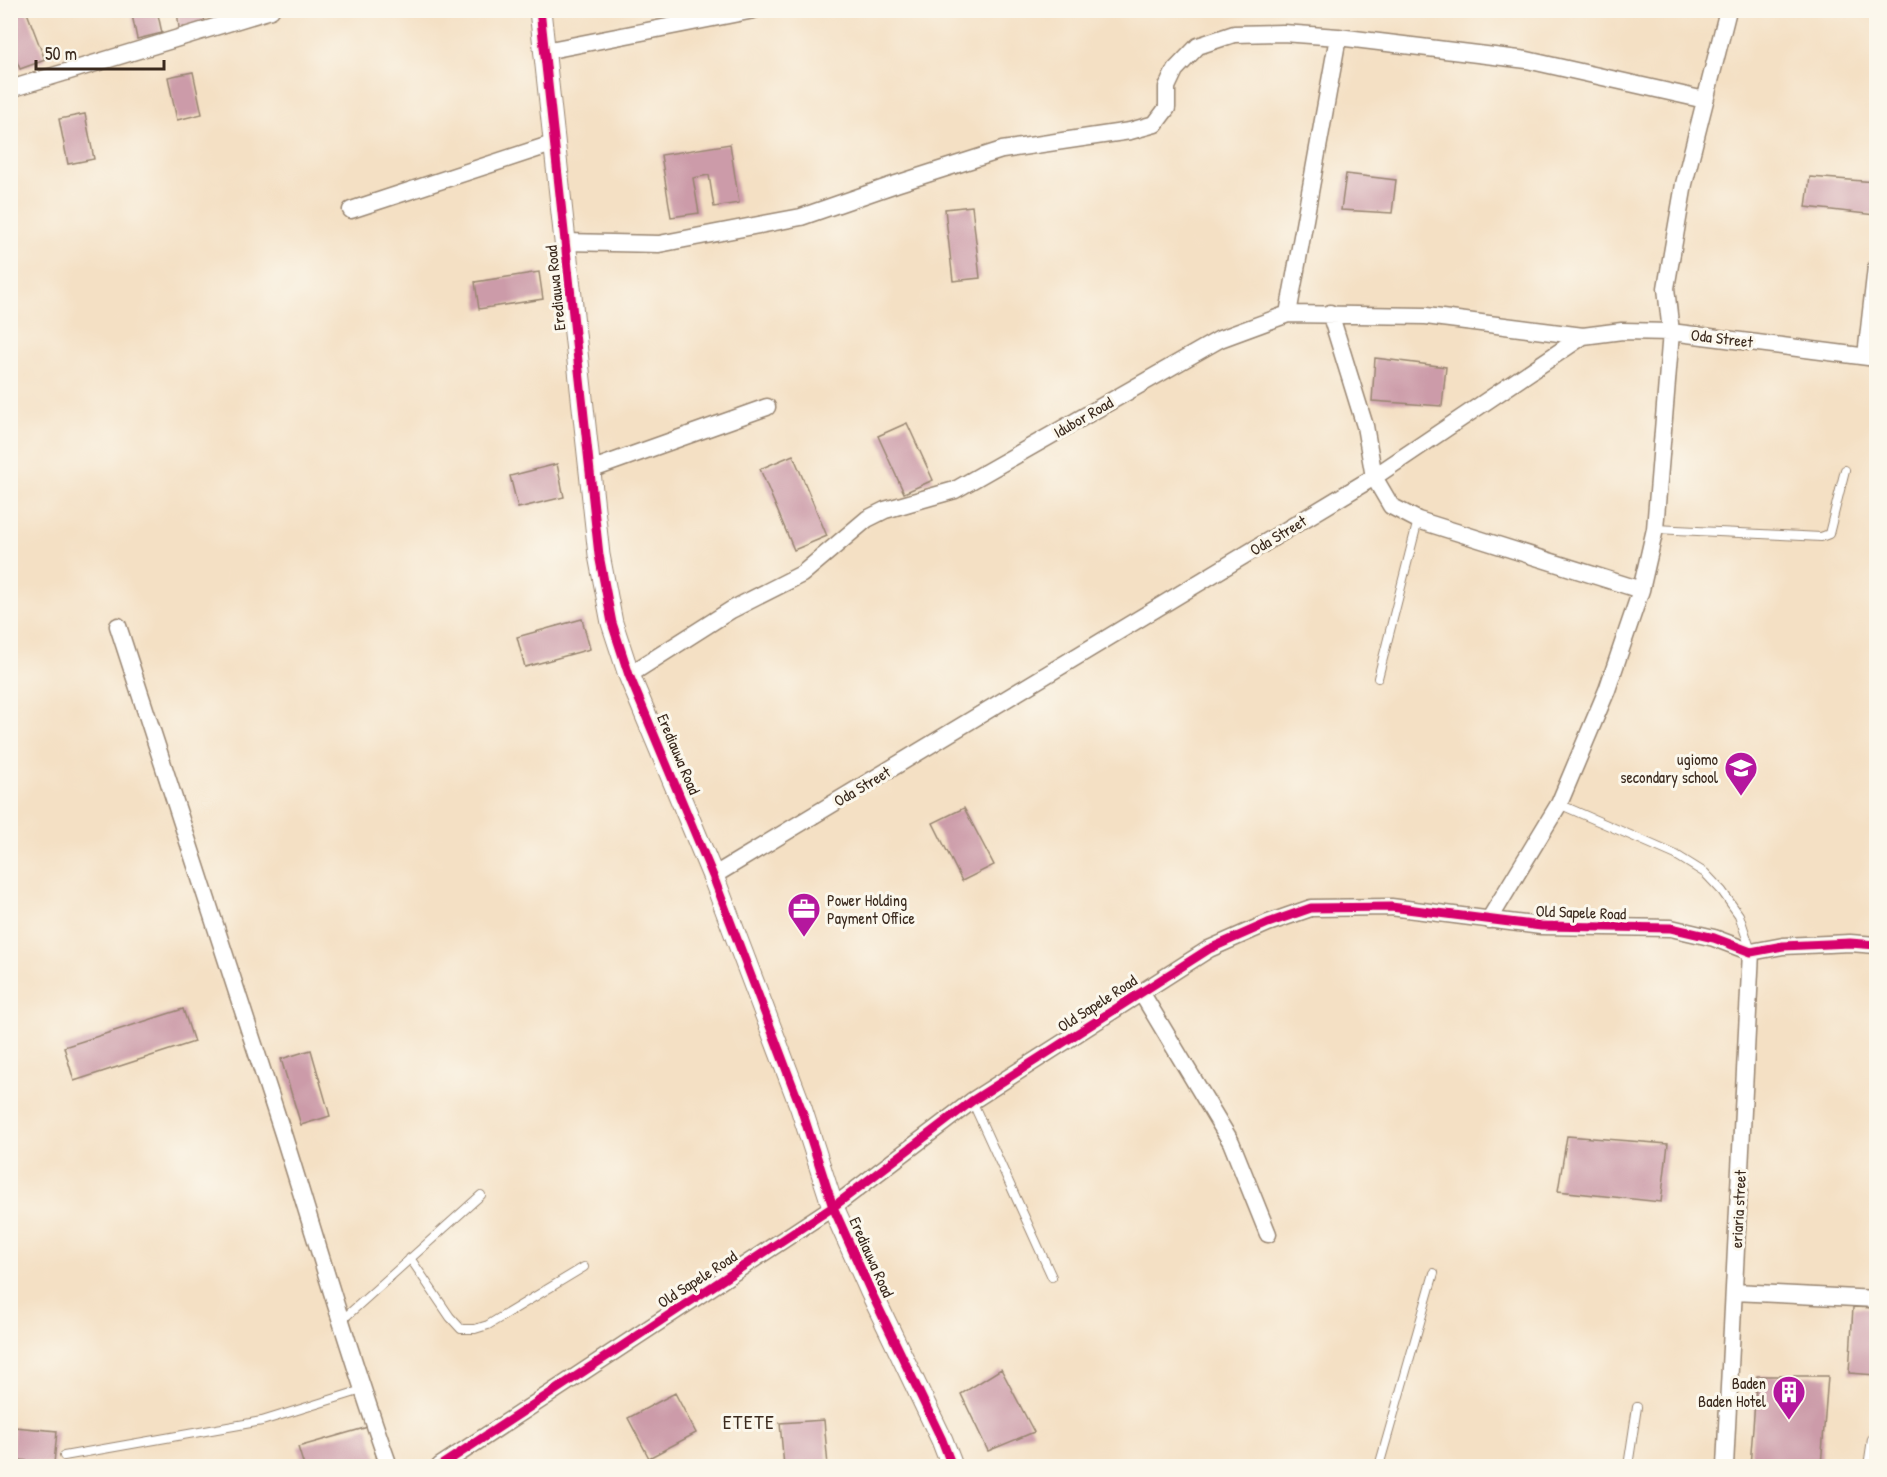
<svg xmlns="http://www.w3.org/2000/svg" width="1887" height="1477" font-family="'Patrick Hand',sans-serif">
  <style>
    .building { fill: #cc9ba9 }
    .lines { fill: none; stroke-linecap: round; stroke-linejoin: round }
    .service-casing { stroke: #988571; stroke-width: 10 }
    .minor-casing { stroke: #988571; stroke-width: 19 }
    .tertiary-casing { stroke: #988571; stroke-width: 23 }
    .service { stroke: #fff; stroke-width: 8 }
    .minor { stroke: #fff; stroke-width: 16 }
    .tertiary { stroke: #fff; stroke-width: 21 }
    .cycleway-casing { stroke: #fbf7ec; stroke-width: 13 }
    .cycleway { stroke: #d6006c; stroke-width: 9 }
    .labels { text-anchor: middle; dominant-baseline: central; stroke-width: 6; stroke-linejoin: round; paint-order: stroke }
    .street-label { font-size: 16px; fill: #3b2a1e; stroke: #fbf7ec }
    .poi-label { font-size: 16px; fill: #3b2a1e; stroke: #fbf7ec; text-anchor: end }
    .quarter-label { font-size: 20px; letter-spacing: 1.5px; fill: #3b2a1e; stroke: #fbf7ec }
  </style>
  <rect width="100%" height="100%" fill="#fbf7ec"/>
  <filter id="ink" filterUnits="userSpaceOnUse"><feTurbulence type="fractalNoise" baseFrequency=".0167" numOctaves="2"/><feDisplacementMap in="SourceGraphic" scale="12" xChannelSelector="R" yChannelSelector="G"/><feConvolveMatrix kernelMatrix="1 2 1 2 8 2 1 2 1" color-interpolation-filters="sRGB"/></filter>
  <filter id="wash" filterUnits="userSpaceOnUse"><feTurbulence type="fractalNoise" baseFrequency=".008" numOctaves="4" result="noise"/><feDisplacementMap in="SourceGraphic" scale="24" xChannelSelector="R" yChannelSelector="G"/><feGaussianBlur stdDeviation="1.35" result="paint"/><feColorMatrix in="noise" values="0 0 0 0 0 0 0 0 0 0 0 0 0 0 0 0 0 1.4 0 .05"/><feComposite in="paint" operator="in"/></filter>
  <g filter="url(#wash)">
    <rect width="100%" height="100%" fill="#f4e0c4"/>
    <g id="blocks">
      <path class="building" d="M14 10H26L45 60 20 69 10 45V12Z
        M131 10H157L162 33 137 39Z
        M177 10H203L205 24 179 28Z
        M193 72 202 114 177 120 168 77Z
        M85 114 94 159 68 164 59 119Z
        M730 144 739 203 714 207 709 175 693 178 699 213 671 217 661 155Z
        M1346 174 1396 180 1392 213 1341 210Z
        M1810 177 1876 182 1875 215 1806 207Z
        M972 206 980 278 953 281 945 209Z
        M539 272 543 299 479 309 475 282Z
        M1375 358 1446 367 1442 406 1372 401Z
        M907 423 933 480 904 493 878 436Z
        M793 455 827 536 794 550 760 469Z
        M557 464 564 497 518 508 510 476Z
        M582 619 590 649 525 667 517 637Z
        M964 808 994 865 962 881 933 823Z
        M183 1009 194 1042 74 1081 64 1047Z
        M311 1050 330 1116 301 1125 281 1059Z
        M1567 1136 1668 1144 1661 1202 1558 1191Z
        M1853 1307 1876 1308V1375L1849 1373Z
        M1001 1369 1034 1432 988 1451 961 1394Z
        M1757 1376H1828L1821 1466H1750Z
        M675 1393 696 1433 649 1458 628 1418Z
        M824 1420 828 1466H784L780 1423Z
        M14 1427 57 1431 54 1464 11 1459Z
        M368 1427 377 1459 351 1466H304L298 1447Z"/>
    </g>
  </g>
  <g filter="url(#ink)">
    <use href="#blocks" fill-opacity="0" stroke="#988571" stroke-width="1.5"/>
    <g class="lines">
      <g class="service-casing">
        <path id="service" d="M1655 529 1821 537 1829 534 1845 470
          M1378 678 1418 520
          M1559 804 1676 855 1705 873 1722 891 1739 915 1751 951
          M972 1101 1052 1277
          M410 1258 450 1317 461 1329H475L488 1325 584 1267
          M342 1320 481 1195
          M64 1456 262 1421 362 1390
          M1379 1466 1434 1273
          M1628 1466 1637 1407
          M1868 1466 1872 1439"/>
      </g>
      <g class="minor-casing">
        <path id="minor" d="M545 51 754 10
          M10 89 271 10
          M351 210 555 143
          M565 242 659 244 801 217 896 184 1002 150 1130 131 1155 124 1167 108V87L1175 70 1198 46 1234 34 1283 33 1338 37 1527 60 1705 100
          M1330 313 1365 426 1374 477 1391 506 1418 520 1641 590
          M1288 314 1338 37
          M1866 356 1876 267
          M590 470 767 407
          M118 626C173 795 229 964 283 1134 318 1245 350 1357 389 1466
          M629 675 731 610 802 574 867 519 885 510 955 490 1220 339 1288 314 1426 316 1583 336
          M713 876 1374 477 1583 336 1622 331 1671 332 1876 358
          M1489 920 1559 804 1607 690 1641 590 1655 529 1671 332 1666 288 1684 184 1728 10
          M1141 992 1231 1142 1268 1234
          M1734 1292 1876 1299
          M440 1466 833 1207 972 1101 1209 949 1268 923 1311 908 1391 907 1541 926 1671 928 1714 938 1751 952 1783 946 1850 943 1876 945
          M1725 1466 1751 952"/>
      </g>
      <g class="tertiary-casing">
        <path id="tertiary" d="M540 10 599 555 612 623 629 675 713 876 801 1108 833 1207 871 1292 942 1440 952 1466"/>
      </g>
      <use href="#service" class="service"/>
      <use href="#minor" class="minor"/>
      <use href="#tertiary" class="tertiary"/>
      <g class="cycleway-casing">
        <path id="cycleway" d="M540 10 599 555 612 623 629 675 713 876 801 1108 833 1207 871 1292 942 1440 952 1466
          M440 1466 833 1207 972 1101 1209 949 1268 923 1311 908 1391 907 1541 926 1671 928 1714 938 1751 952 1783 946 1850 943 1876 945"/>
      </g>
      <use href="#cycleway" class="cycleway"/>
    </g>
  </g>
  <defs>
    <g id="school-pin" transform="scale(1.725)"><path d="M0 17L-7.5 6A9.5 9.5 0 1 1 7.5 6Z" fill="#b5179e" stroke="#fbf7ec"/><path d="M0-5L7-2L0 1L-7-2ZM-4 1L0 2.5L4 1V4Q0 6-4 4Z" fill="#fff"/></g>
    <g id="office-pin" transform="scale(1.725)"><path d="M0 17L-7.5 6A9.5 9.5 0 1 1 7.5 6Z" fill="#b5179e" stroke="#fbf7ec"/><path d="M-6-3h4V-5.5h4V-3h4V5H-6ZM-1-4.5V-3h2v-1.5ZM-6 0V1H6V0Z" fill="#fff"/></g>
    <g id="building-pin" transform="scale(1.725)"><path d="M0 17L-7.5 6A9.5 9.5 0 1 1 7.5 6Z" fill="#b5179e" stroke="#fbf7ec"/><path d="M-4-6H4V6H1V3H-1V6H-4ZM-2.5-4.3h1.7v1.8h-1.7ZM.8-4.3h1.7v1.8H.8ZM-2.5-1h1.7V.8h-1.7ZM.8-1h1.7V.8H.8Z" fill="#fff"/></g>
  </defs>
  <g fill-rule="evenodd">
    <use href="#school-pin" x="1741" y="768"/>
    <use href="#office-pin" x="804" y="909"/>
    <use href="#building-pin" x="1789" y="1392"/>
  </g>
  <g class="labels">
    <g class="street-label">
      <text transform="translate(555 288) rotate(-96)">Erediauwa Road</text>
      <text transform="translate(1722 338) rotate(7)">Oda Street</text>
      <text transform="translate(1083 417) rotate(-30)">Idubor Road</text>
      <text transform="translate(1278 535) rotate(-31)">Oda Street</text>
      <text transform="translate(679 754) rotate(67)">Erediauwa Road</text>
      <text transform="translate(862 786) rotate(-31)">Oda Street</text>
      <text transform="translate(1581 912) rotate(2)">Old Sapele Road</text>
      <text transform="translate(1097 1003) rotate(-33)">Old Sapele Road</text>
      <text transform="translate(1738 1209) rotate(-87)">eriaria street</text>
      <text transform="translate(872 1257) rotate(66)">Erediauwa Road</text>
      <text transform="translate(697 1279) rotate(-33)">Old Sapele Road</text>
    </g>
    <g class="poi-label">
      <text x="1718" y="759">ugiomo<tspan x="1718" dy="18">secondary school</tspan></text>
      <text x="827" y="900" text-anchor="start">Power Holding<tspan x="827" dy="18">Payment Office</tspan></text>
      <text x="1766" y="1383">Baden<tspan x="1766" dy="18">Baden Hotel</tspan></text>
    </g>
    <g class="quarter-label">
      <text x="749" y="1421">ETETE</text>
    </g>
  </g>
  <rect width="1887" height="1477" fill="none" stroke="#fbf7ec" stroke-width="36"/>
  <path d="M36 60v9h128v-9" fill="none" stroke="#3b2a1e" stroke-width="3"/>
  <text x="45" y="60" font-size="18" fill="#3b2a1e" stroke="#fbf7ec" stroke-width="4.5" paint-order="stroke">50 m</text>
</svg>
